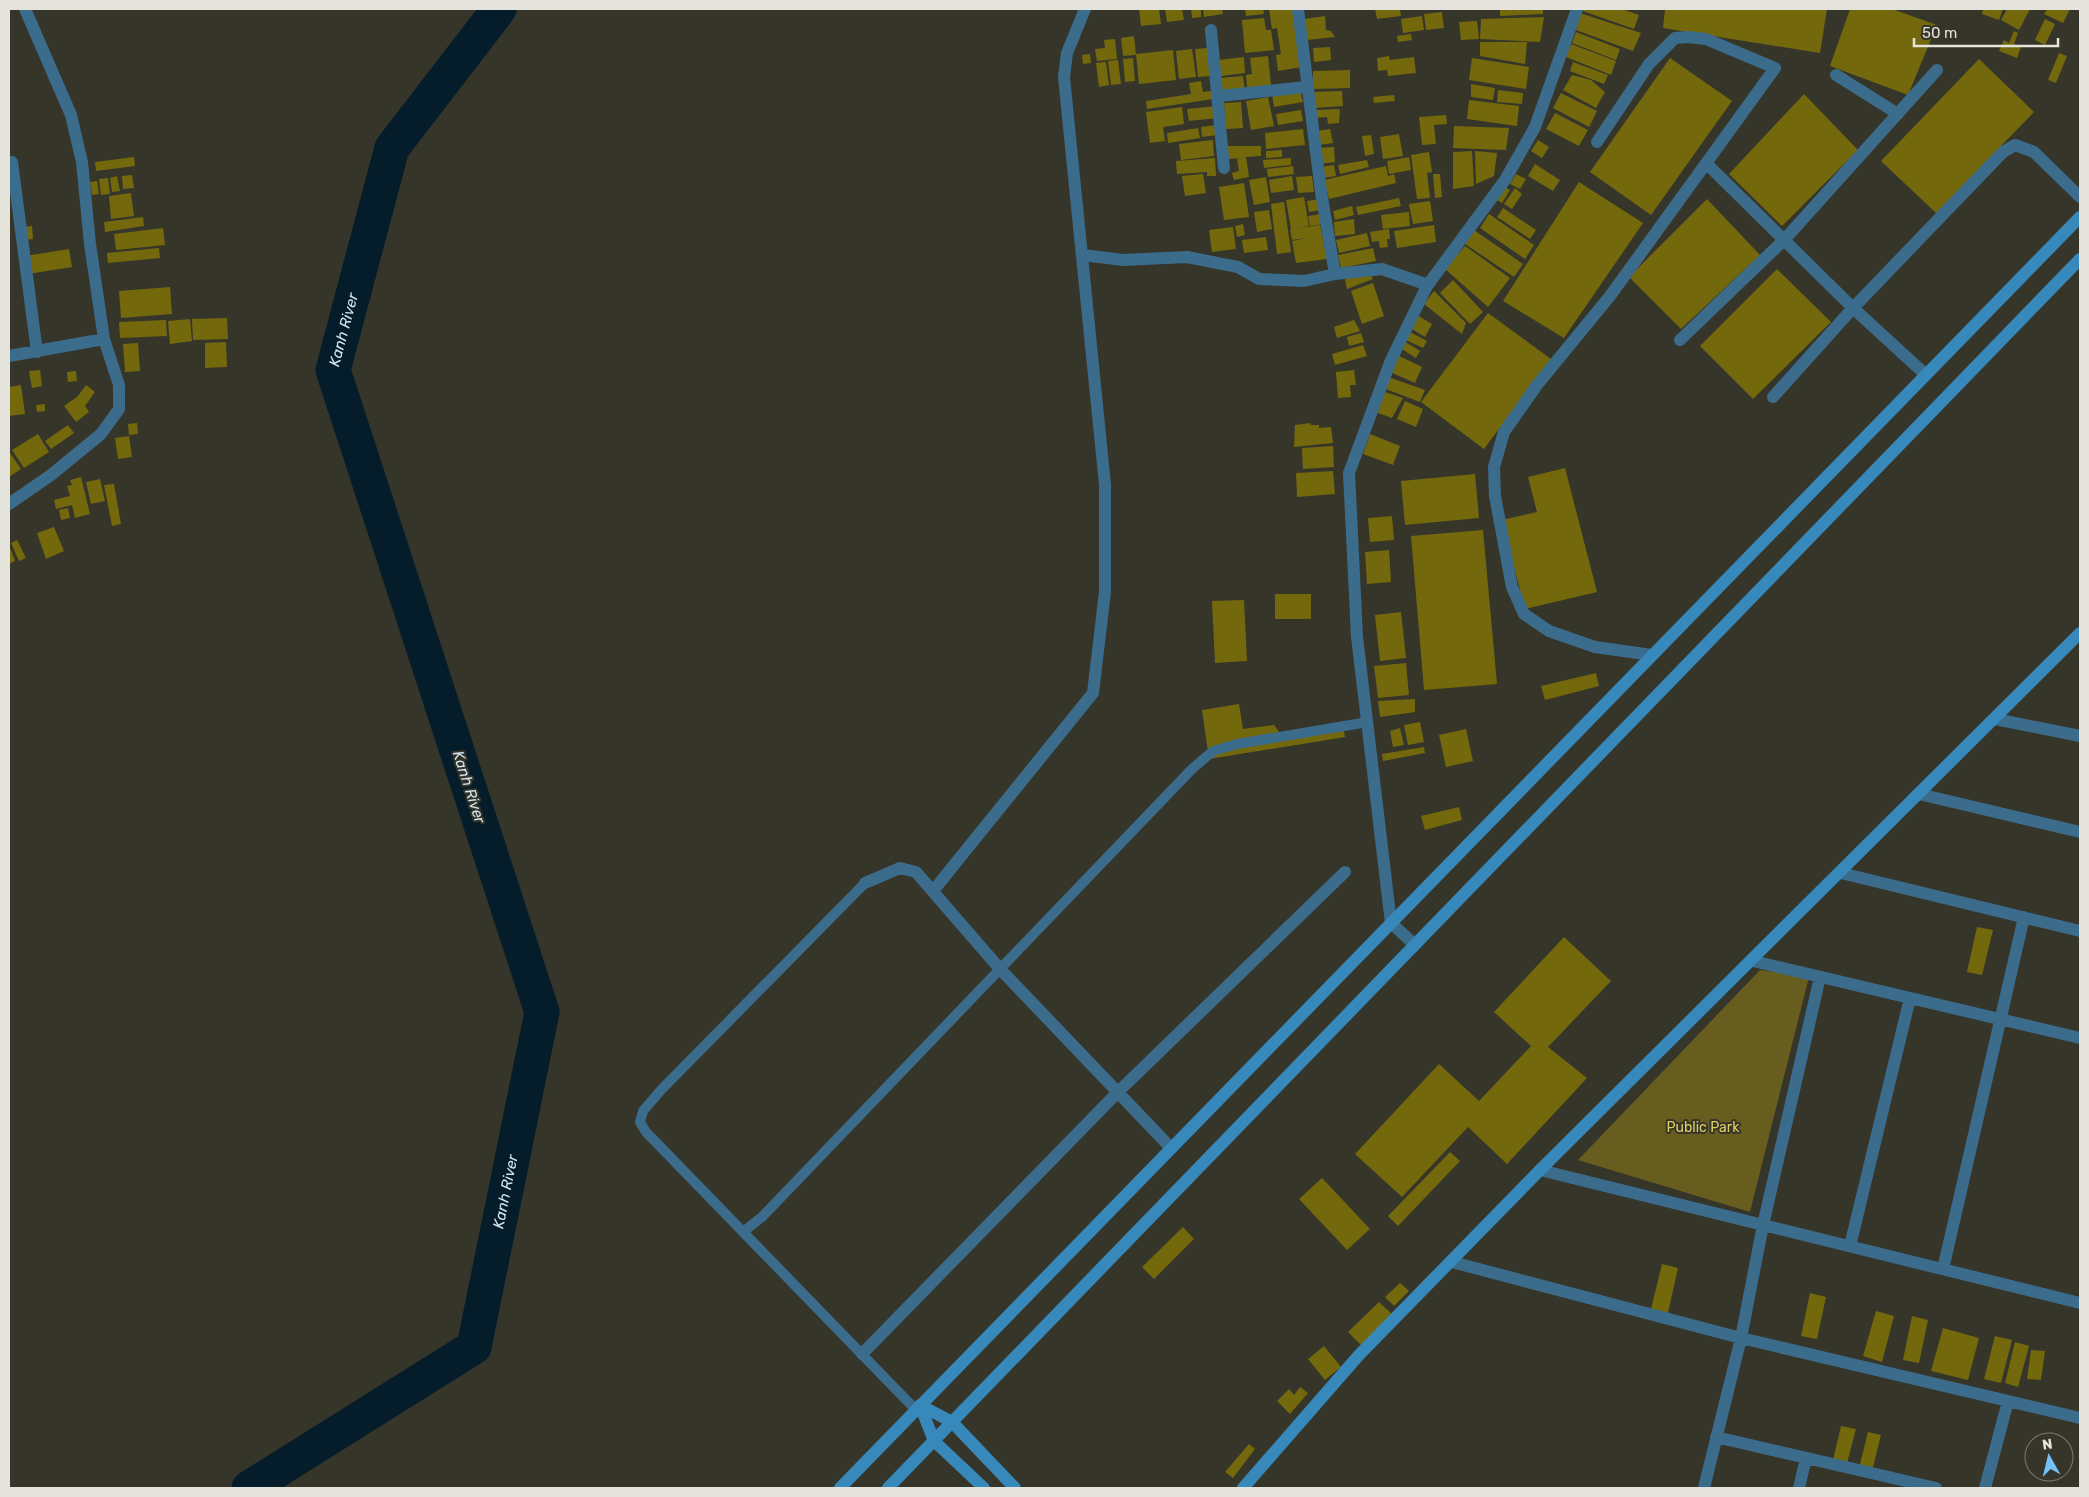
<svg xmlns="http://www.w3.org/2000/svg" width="2089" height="1497" font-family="Rubik,sans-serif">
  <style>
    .green { fill: #675d1e }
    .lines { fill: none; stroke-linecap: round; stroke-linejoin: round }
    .river { stroke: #051c2b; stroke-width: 35 }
    .building { fill: #74680c }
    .lane { stroke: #3c6c8c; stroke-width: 10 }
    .street { stroke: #3c6c8c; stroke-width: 12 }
    .secondary { stroke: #3789bc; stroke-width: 12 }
    .labels { text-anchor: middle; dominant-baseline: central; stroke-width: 4; stroke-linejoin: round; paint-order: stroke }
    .park-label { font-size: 14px; fill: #e0cf60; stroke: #36352a }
    .water-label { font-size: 15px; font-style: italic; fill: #d3e5f2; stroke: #36352a }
  </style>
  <rect width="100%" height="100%" fill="#36352a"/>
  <path class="green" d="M1760 970 1809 977 1750 1212 1578 1160Z"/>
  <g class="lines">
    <path class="river" id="s1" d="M249 1488 474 1347 542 1012 333 370 392 148 499 9"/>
  </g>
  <path class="building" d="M1139 9H1159L1161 24 1141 26Z
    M1165 9H1182L1184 20 1167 22Z
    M1191 9H1201V17L1192 18Z
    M1203 9H1222L1223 14 1204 17Z
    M1245 9H1263L1264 14 1246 16Z
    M1269 9H1293L1302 67 1278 71 1276 55 1281 54 1277 28 1272 29Z
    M1375 9H1400L1401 16 1377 19Z
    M1500 9H1543V14L1500 16Z
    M1581 9H1622L1639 15 1634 29 1580 10Z
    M1665 9H1827L1820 53 1663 28Z
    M1850 9H1892L1937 25 1908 95 1830 66Z
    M1983 9H2003L1999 20 1982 14Z
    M2007 9H2030L2019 30 2001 20Z
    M2047 9H2070L2063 23 2044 14Z
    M1442 12 1444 28 1426 30 1424 14Z
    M1580 13 1641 33 1633 51 1576 30Z
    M1325 16 1326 30 1331 31 1335 37 1307 40 1304 19Z
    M1422 16 1424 30 1403 33 1401 19Z
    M1544 17 1540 42 1480 39 1481 19Z
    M1264 18 1266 30H1271L1274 50 1245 53 1242 20Z
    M2045 19 2055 24 2045 45 2035 40Z
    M1477 21 1479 39 1461 40 1459 22Z
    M2014 31 2018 33 2014 44 2021 47 2017 58 1999 51 2004 40 2009 43Z
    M1576 32 1620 49 1616 60 1572 43Z
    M1411 34 1412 40 1398 42 1397 36Z
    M1134 36 1136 55 1123 56 1121 38Z
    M1115 39 1117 59 1097 61 1095 49 1105 48 1104 40Z
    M1480 42H1527L1525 64 1480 56Z
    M1571 44 1616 61 1611 75 1566 57Z
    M1330 47 1331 60 1314 62 1313 48Z
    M1208 48 1211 76 1198 77 1195 49Z
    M1192 49 1196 77 1179 79 1176 51Z
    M1173 50 1176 80 1139 84 1136 54Z
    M2059 53 2067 56 2056 83 2048 80Z
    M1090 54 1091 63 1083 64 1082 55Z
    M1268 56 1271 85 1247 88 1246 75 1252 74 1250 58Z
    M1389 56 1390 60 1414 57 1416 73 1388 76 1387 70 1378 71 1377 58Z
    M1244 57 1245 73 1221 76 1219 60Z
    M1133 58 1135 81 1125 82 1123 59Z
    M1472 58 1529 67 1526 89 1469 80Z
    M1670 58 1732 101 1651 215 1590 172Z
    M1979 59 2034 112 1936 213 1881 161Z
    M1118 60 1121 84 1111 85 1108 61Z
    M1106 62 1109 85 1099 87 1096 63Z
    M1573 62 1608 75 1604 84 1570 71Z
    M1350 70V88L1313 89V71Z
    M1572 75 1591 80 1605 92 1596 108 1563 90Z
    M1243 76 1245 90 1220 93 1219 78Z
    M1201 81 1203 92 1211 91 1213 99 1147 109 1146 101 1191 94 1189 83Z
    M1471 84 1495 88 1493 100 1471 97Z
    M1300 90 1303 102 1274 107 1272 93Z
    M1498 90 1523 93 1522 104 1497 102Z
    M1342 91 1343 106 1314 108 1313 92Z
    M1561 93 1597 111 1589 127 1553 108Z
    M1804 94 1858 150 1782 226 1729 174Z
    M1394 95 1395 101 1374 103 1373 97Z
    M1268 97 1274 126 1251 130 1246 101Z
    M1469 100 1519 106 1517 126 1467 119Z
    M1241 102 1243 128 1226 129 1224 103Z
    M1217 106 1218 118 1189 121 1187 109Z
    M1182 107 1184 124 1163 127 1165 141 1150 143 1146 112Z
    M1340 109 1339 123 1328 124 1327 117 1314 118V110Z
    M1301 110 1303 121 1278 125 1276 114Z
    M1555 113 1588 130 1579 146 1546 129Z
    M1446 115 1447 124 1434 125 1436 144 1422 145 1419 117Z
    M1216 125 1217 135 1202 137 1201 127Z
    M1454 126 1509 128 1506 150 1453 148Z
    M1198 128 1200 138 1168 143 1167 133Z
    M1303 129 1305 145 1266 149 1265 133Z
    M1330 129 1333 143 1319 145 1317 131Z
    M1399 134 1403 156 1383 159 1380 137Z
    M1371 135 1374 154 1365 156 1362 136Z
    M1213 140 1214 156 1181 160 1179 144Z
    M1538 140 1549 147 1542 158 1531 151Z
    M1227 146H1261V156L1246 157 1249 177 1234 180 1232 173 1239 171 1237 159 1242 158 1229 159Z
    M1334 147 1335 162 1319 164 1317 148Z
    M1282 150V157L1266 158V151Z
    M1472 151 1474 186 1453 189V152Z
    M1475 151 1497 153 1494 176 1476 184Z
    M1429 152 1432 172 1427 173 1430 198 1417 199 1411 155Z
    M134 157 135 166 96 171 95 162Z
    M1409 157 1411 170 1389 174 1387 161Z
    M1215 158 1216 176H1207V172L1177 174 1176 161Z
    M1291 158V165L1264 168 1263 160Z
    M1367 160 1369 167 1340 174 1338 165Z
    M1535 164 1560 180 1553 191 1528 176Z
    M1334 165 1336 176 1322 178 1320 167Z
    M1293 166 1294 174 1268 177 1267 169Z
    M1386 166 1388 176 1394 174 1396 183 1329 199 1324 180Z
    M1203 174 1206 193 1185 196 1182 176Z
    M1433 174H1440L1442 197 1435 198Z
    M1516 174 1526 179 1520 189 1510 184Z
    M132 175 134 188 123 189 122 176Z
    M117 176 120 191 112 192 110 178Z
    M1292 176 1294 190 1271 193 1269 180Z
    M1312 176 1314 192 1298 193 1296 177Z
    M1266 177 1270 202 1254 205 1249 180Z
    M108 178 110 194 101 195 99 179Z
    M97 181 99 194 92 195 90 182Z
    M1579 182 1643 223 1564 338 1503 301Z
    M1244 183 1249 217 1224 220 1219 187Z
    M1505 187 1510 190 1502 203 1497 200Z
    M1515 188 1522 194 1512 209 1504 204Z
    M131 193 134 216 111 219 109 196Z
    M1304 197 1309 226 1291 229 1286 200Z
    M1399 198 1401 206 1358 215 1356 207Z
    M1320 199 1322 210 1309 212 1307 201Z
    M1707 199 1760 255 1681 329 1629 277Z
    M1430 201 1433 221 1413 224 1409 204Z
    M1284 202 1291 252 1277 254 1271 204Z
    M1352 206 1354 215 1335 220 1333 211Z
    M1503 208 1536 230 1530 239 1497 217Z
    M1269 210 1272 229 1257 232 1254 212Z
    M1409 212 1410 226 1383 229 1381 215Z
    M1321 214 1323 224 1310 226 1308 216Z
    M1489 214 1534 245 1525 259 1480 228Z
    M143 217 144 226 105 232 104 222Z
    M1354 219 1355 234 1335 236 1334 222Z
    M1243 224 1245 235 1237 237 1235 226Z
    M1320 225 1327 259 1296 263 1292 241 1307 238 1292 240 1290 229Z
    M1434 225 1436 242 1397 248 1394 231Z
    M32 226 33 239 25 240 23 227Z
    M1233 227 1236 249 1212 252 1209 230Z
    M163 228 165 245 116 250 114 234Z
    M1389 229 1390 239H1387L1388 247 1380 248 1379 241 1372 242 1370 232Z
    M1474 230 1523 264 1514 277 1465 244Z
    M1367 233 1370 246 1339 253 1336 240Z
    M1266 237 1268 250 1244 253 1242 240Z
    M1465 246 1510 278 1488 307 1445 269Z
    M159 248 160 258 108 263 107 253Z
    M1373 248 1376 261 1341 268 1338 255Z
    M69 249 72 267 28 274 25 256Z
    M1777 269 1831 322 1753 399 1700 346Z
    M1369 271 1373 279 1347 289 1344 274Z
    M1453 280 1483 312 1470 324 1440 293Z
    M1373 283 1384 316 1362 324 1351 291Z
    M170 287 172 314 121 318 119 291Z
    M1434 291 1466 323 1462 334 1424 304Z
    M1488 313 1551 359 1484 449 1421 402Z
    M1417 315 1432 324 1425 337 1410 328Z
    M227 318 228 339 193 340 192 319Z
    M190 319 192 341 170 344 168 321Z
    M166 320 167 336 120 338 119 322Z
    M1354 320 1360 331 1337 338 1334 327Z
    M1410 332 1427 341 1423 348 1406 340Z
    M1361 333 1364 342 1349 346 1347 337Z
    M1404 341 1420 351 1416 358 1400 348Z
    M226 342 227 367 205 368V343Z
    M138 343 140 371 125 372 123 344Z
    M1363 345 1367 356 1335 365 1332 354Z
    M1397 355 1422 367 1415 383 1390 372Z
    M40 370 42 386 32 388 29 371Z
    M1354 370 1356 385H1350L1351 397 1338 398 1336 372Z
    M76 371 77 381 68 382 67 372Z
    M1388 377 1425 390 1420 402 1383 388Z
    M21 385 25 414 9 416V387Z
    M86 385 95 392 85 406 89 412 76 422 64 406 77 397Z
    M1382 391 1403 398 1392 418 1375 412Z
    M1405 401 1423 409 1416 427 1397 419Z
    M45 404V411L37 412 36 405Z
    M137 423 138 434 129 435 128 424Z
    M1310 423 1311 425H1319V428L1331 427 1333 443 1294 447 1295 425Z
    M68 425 74 433 51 449 45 441Z
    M38 434 49 452 24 468 12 450Z
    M1370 434 1400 446 1393 465 1363 454Z
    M129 436 132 457 118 459 115 438Z
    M1333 446 1334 467 1303 469 1302 448Z
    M10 453 21 469 9 477V454Z
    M1565 468 1597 592 1525 609 1502 520 1537 512 1528 477Z
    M1333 471 1335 494 1297 497 1296 473Z
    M1475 474 1479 518 1405 525 1401 481Z
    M81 477 90 514 75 518 72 505 56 509 54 500 70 496 67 486 72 485 70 480Z
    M100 479 105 501 91 504 86 482Z
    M114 484 121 524 112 526 104 485Z
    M68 508 70 518 61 520 59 510Z
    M1392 516 1394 540 1370 542 1368 518Z
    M54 527 64 551 46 559 37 533Z
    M1483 530 1497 684 1424 690 1411 536Z
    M17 540 26 558 19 561 11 543Z
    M9 545 15 561 9 564Z
    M1389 550 1391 582 1367 584 1365 552Z
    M1275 594H1311V619H1275Z
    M1244 600 1247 661 1215 663 1212 601Z
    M1401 612 1406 658 1380 661 1375 615Z
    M1406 663 1409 695 1378 698 1374 666Z
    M1596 673 1599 686 1545 700 1541 686Z
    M1415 699V712L1380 717 1378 701Z
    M1239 704 1243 729 1274 725 1282 736 1343 725 1345 737 1209 759 1202 710Z
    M1420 722 1424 742 1408 745 1404 725Z
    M1400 728 1404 745 1393 747 1390 731Z
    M1466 729 1473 761 1446 767 1439 735Z
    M1424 747 1425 753 1383 761 1382 754Z
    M1459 807 1462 820 1425 830 1421 816Z
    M1977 927 1993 930 1982 975 1967 972Z
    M1564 937 1611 981 1548 1047 1587 1078 1507 1164 1468 1127 1402 1197 1355 1154 1439 1064 1479 1101 1531 1046 1494 1012Z
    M1450 1152 1460 1161 1398 1226 1388 1216Z
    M1322 1178 1370 1229 1347 1250 1299 1199Z
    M1183 1227 1194 1239 1154 1279 1142 1267Z
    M1662 1264 1678 1268 1668 1313 1651 1309Z
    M1400 1283 1409 1291 1394 1306 1385 1297Z
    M1810 1293 1826 1297 1817 1339 1801 1336Z
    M1379 1302 1392 1314 1361 1345 1348 1332Z
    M1876 1311 1894 1316 1882 1362 1863 1356Z
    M1912 1316 1928 1320 1919 1363 1903 1360Z
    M1943 1328 1979 1338 1968 1380 1931 1371Z
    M1995 1336 2012 1340 2001 1383 1984 1379Z
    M2015 1342 2029 1346 2018 1387 2005 1383Z
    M1324 1346 1341 1367 1325 1380 1308 1359Z
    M2031 1350 2045 1351 2041 1380 2027 1379Z
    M1300 1387 1308 1393 1290 1414 1277 1401 1289 1389 1294 1395Z
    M1841 1426 1856 1429 1847 1463 1833 1460Z
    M1868 1432 1881 1435 1872 1471 1859 1468Z
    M1249 1444 1255 1449 1233 1478 1225 1472Z"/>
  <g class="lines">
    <path class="lane" d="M865 883 661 1090 643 1111 640 1122 646 1132 916 1410
      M743 1232 762 1217 1192 769 1213 751 1237 744 1368 722"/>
    <path class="street" d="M1298 9 1321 192 1335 274 1382 269 1428 285
      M1211 30 1224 168
      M1836 75 1898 114
      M1219 96 1306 87
      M1597 142 1649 64 1675 38 1688 37 1706 39 1775 68 1610 296 1537 385 1504 432 1494 467 1495 496 1512 587 1524 614 1549 631 1595 647 1652 655
      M12 162 37 352
      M1706 163 1853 308 1926 375
      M1083 255 1123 260 1187 257 1238 267 1259 279 1304 281 1335 274
      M1680 340 1785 239 1937 70
      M9 356 104 339
      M1773 397 1853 308 2003 152 2015 145 2034 152 2080 197
      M9 504 51 475 101 434 119 409V385L104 339 90 244 82 162 71 115 25 9
      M1995 719 2080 736
      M1919 794 2080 832
      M1841 873 2080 931
      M865 883 900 868 916 872 1000 969 1171 1148
      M933 891 1093 693 1105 592V485L1064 77 1067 53 1085 9
      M1415 945 1391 923 1357 637 1349 473 1391 360 1427 286 1505 180 1535 127 1577 9
      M1753 961 2080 1038
      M1540 1170 2080 1303
      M1850 1246 1910 998
      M1452 1262 1741 1338 2080 1418
      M1943 1269 2024 917
      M862 1354 1118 1092 1345 872
      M1716 1437 1936 1488
      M1704 1488 1741 1338 1763 1225 1820 977
      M1799 1488 1806 1458
      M1985 1488 2008 1401"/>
    <path class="secondary" d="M920 1405 952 1422 1015 1488
      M920 1405 934 1441 984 1488
      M840 1488 2080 217
      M888 1488 2080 259
      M1243 1488 1359 1355 1540 1170 2080 633"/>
  </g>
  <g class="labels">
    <g class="park-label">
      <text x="1703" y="1127">Public Park</text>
    </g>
    <g class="water-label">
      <text stroke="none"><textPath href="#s1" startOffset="1324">Kanh River</textPath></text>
      <text transform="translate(469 787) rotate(72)">Kanh River</text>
      <text stroke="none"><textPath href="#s1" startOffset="424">Kanh River</textPath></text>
    </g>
  </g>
  <rect width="2089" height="1497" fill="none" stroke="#e4e3dc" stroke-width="20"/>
  <g transform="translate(2049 1457) rotate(352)"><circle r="24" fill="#36352a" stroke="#7c7b71"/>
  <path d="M0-4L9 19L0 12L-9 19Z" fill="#73c1f5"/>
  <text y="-8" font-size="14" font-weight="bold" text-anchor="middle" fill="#e4e3dc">N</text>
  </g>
  <path d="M1914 38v8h144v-8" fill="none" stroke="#e4e3dc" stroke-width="2.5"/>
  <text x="1922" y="38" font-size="15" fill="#e4e3dc" stroke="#36352a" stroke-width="4" paint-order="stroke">50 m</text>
</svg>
